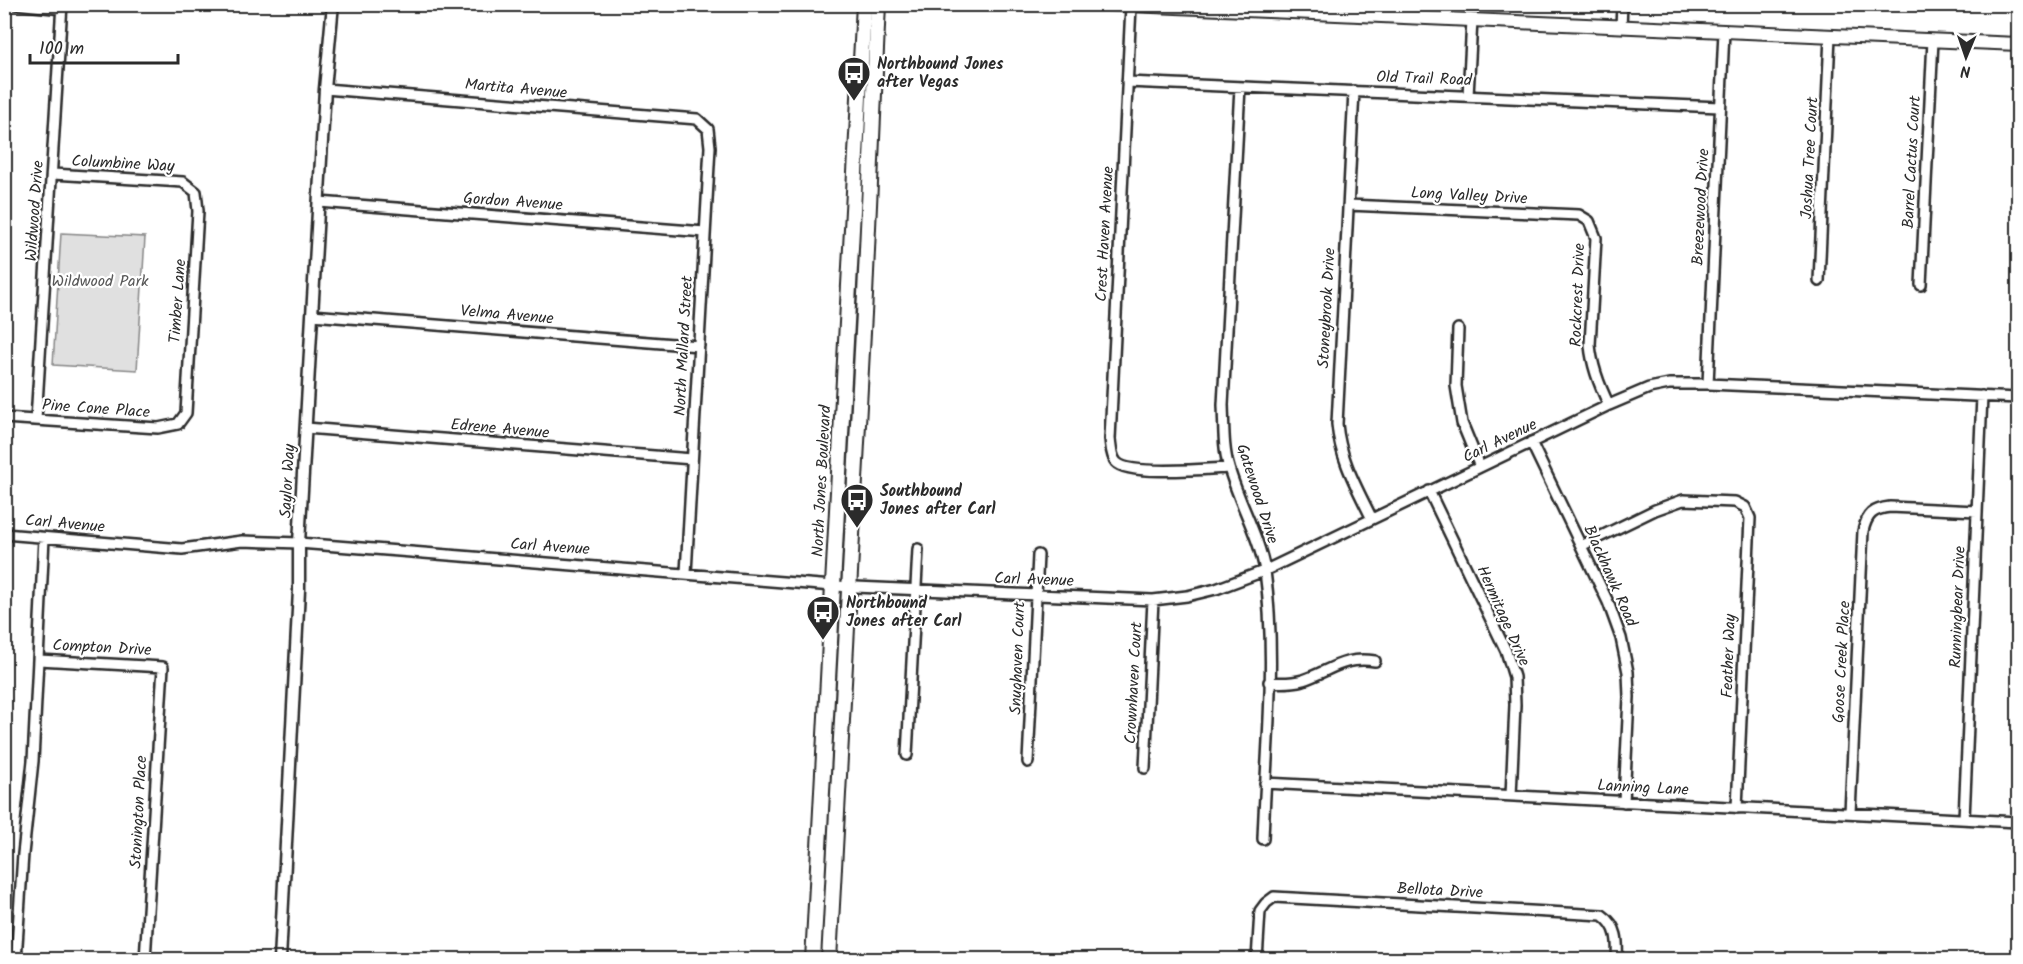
<svg xmlns="http://www.w3.org/2000/svg" width="2023" height="964" font-family="Kalam,sans-serif">
  <style>
    .green { fill: #e0e0e0; stroke: #868686; stroke-width: 1.5 }
    .lines { fill: none; stroke-linecap: round; stroke-linejoin: round }
    .minor-casing { stroke: #2b2b2b; stroke-width: 14 }
    .tertiary-casing { stroke: #2b2b2b; stroke-width: 15 }
    .secondary-casing { stroke: #2b2b2b; stroke-width: 16 }
    .primary-casing { stroke: #2b2b2b; stroke-width: 18 }
    .minor { stroke: #fff; stroke-width: 9 }
    .tertiary { stroke: #fff; stroke-width: 10 }
    .secondary { stroke: #fff; stroke-width: 12 }
    .primary { stroke: #fff; stroke-width: 14 }
    .labels { text-anchor: middle; dominant-baseline: central; stroke-width: 4.5; stroke-linejoin: round; paint-order: stroke }
    .poi-label { font-size: 16px; font-weight: bold; fill: #2b2b2b; stroke: #fff; text-anchor: start }
    .street-label { font-size: 16px; fill: #2b2b2b; stroke: #fff }
    .park-label { font-size: 16px; fill: #585858; stroke: #fff }
  </style>
  <rect width="100%" height="100%" fill="#fff"/>
  <filter id="ink" filterUnits="userSpaceOnUse"><feTurbulence type="fractalNoise" baseFrequency=".0167" numOctaves="2"/><feDisplacementMap in="SourceGraphic" scale="12" xChannelSelector="R" yChannelSelector="G"/><feConvolveMatrix kernelMatrix="1 2 1 2 8 2 1 2 1" color-interpolation-filters="sRGB"/></filter>
  <g filter="url(#ink)">
    <path class="green" d="M61 233 145 237 137 370 53 365Z"/>
    <g class="lines">
      <g class="minor-casing">
        <path id="minor" d="M16 4 62 9
          M1131 6 1110 439C1111 446 1111 456 1116 462 1128 476 1208 469 1229 468
          M1621 27 1622 4
          M1127 82 1720 107
          M1240 87 1223 405C1224 427 1223 448 1229 468 1239 503 1259 536 1265 571 1277 658 1266 752 1263 839
          M325 89 697 119 708 129 710 147 686 573
          M1354 91 1337 424C1340 459 1357 488 1372 519
          M1468 96 1472 20
          M319 202 705 232
          M1348 205 1579 215 1589 221 1596 238 1590 345C1592 367 1599 385 1609 405
          M1819 281 1830 36
          M1921 285 1933 40
          M312 315 699 346
          M1458 329 1456 386 1462 423 1480 467
          M1708 384 1724 31
          M4 418 158 428 178 424 186 413 198 211 196 192 183 182 53 174
          M36 420 62 4
          M306 428 692 459
          M1531 442 1608 602 1621 638 1628 672 1629 697 1624 802
          M1429 491 1506 651 1514 677 1515 705 1511 796
          M4 534 182 549 242 541 299 543 833 586 1153 600 1187 596 1216 589 1264 571 1609 405 1649 388 1669 384H1708L2018 398
          M1581 546 1655 510 1683 500 1735 502 1745 507 1750 518 1737 808
          M39 660 163 667 145 960
          M1269 682C1280 683 1292 683 1303 680 1330 671 1343 656 1375 661
          M907 755 918 549
          M1028 762 1038 555
          M1145 768 1153 600
          M1265 783 2018 822
          M1850 813 1863 531C1867 514 1873 509 1890 507L1977 511
          M1964 819 1982 396
          M16 960 23 854 33 761 44 538
          M1257 960 1260 911 1266 903 1274 897 1602 915C1618 926 1618 941 1617 960"/>
      </g>
      <g class="tertiary-casing">
        <path id="tertiary" d="M280 960 299 590V543L325 89 333 4"/>
      </g>
      <g class="secondary-casing">
        <path id="secondary" d="M932 4H955
          M1107 4 2018 44"/>
      </g>
      <g class="primary-casing">
        <path id="primary" d="M813 960 864 4
          M829 960 865 295 878 4"/>
      </g>
      <use href="#minor" class="minor"/>
      <use href="#tertiary" class="tertiary"/>
      <use href="#secondary" class="secondary"/>
      <use href="#primary" class="primary"/>
    </g>
  </g>
  <defs>
    <g id="bus-pin" transform="scale(1.725)"><path d="M0 17L-7.5 6A9.5 9.5 0 1 1 7.5 6Z" fill="#2b2b2b" stroke="#fff"/><path d="M-5-6H5V4H4V6H2V4H-2V6H-4V4H-5ZM-3.5-4V0h7V-4ZM-3.5 1.2v1.5H-2V1.2ZM2 1.2v1.5H3.5V1.2Z" fill="#fff"/></g>
  </defs>
  <g fill-rule="evenodd">
    <use href="#bus-pin" x="854" y="73"/>
    <use href="#bus-pin" x="857" y="500"/>
    <use href="#bus-pin" x="823" y="612"/>
  </g>
  <g class="labels">
    <g class="poi-label">
      <text x="877" y="64">Northbound Jones<tspan x="877" dy="18">after Vegas</tspan></text>
      <text x="880" y="491">Southbound<tspan x="880" dy="18">Jones after Carl</tspan></text>
      <text x="846" y="603">Northbound<tspan x="846" dy="18">Jones after Carl</tspan></text>
    </g>
    <g class="street-label">
      <text transform="translate(1424 79) rotate(2)">Old Trail Road</text>
      <text transform="translate(516 89) rotate(5)">Martita Avenue</text>
      <text transform="translate(1810 158) rotate(-87)">Joshua Tree Court</text>
      <text transform="translate(1912 162) rotate(-87)">Barrel Cactus Court</text>
      <text transform="translate(123 164) rotate(3)">Columbine Way</text>
      <text transform="translate(1469 196) rotate(3)">Long Valley Drive</text>
      <text transform="translate(513 202) rotate(4)">Gordon Avenue</text>
      <text transform="translate(1701 207) rotate(-87)">Breezewood Drive</text>
      <text transform="translate(35 211) rotate(-86)">Wildwood Drive</text>
      <text transform="translate(1105 234) rotate(-87)">Crest Haven Avenue</text>
      <text transform="translate(1578 295) rotate(-88)">Rockcrest Drive</text>
      <text transform="translate(178 301) rotate(-86)">Timber Lane</text>
      <text transform="translate(1327 308) rotate(-87)">Stoneybrook Drive</text>
      <text transform="translate(507 315) rotate(5)">Velma Avenue</text>
      <text transform="translate(684 346) rotate(-87)">North Mallard Street</text>
      <text transform="translate(96 409) rotate(4)">Pine Cone Place</text>
      <text transform="translate(500 429) rotate(5)">Edrene Avenue</text>
      <text transform="translate(1500 441) rotate(-26)">Carl Avenue</text>
      <text transform="translate(288 481) rotate(-87)">Saylor Way</text>
      <text transform="translate(822 481) rotate(-87)">North Jones Boulevard</text>
      <text transform="translate(1257 494) rotate(72)">Gatewood Drive</text>
      <text transform="translate(65 524) rotate(5)">Carl Avenue</text>
      <text transform="translate(550 547) rotate(4)">Carl Avenue</text>
      <text transform="translate(1610 576) rotate(66)">Blackhawk Road</text>
      <text transform="translate(1034 580) rotate(2)">Carl Avenue</text>
      <text transform="translate(1958 607) rotate(-88)">Runningbear Drive</text>
      <text transform="translate(1503 616) rotate(66)">Hermitage Drive</text>
      <text transform="translate(102 648) rotate(3)">Compton Drive</text>
      <text transform="translate(1729 656) rotate(-88)">Feather Way</text>
      <text transform="translate(1018 658) rotate(-88)">Snughaven Court</text>
      <text transform="translate(1842 662) rotate(-87)">Goose Creek Place</text>
      <text transform="translate(1134 683) rotate(-87)">Crownhaven Court</text>
      <text transform="translate(1643 788) rotate(3)">Lanning Lane</text>
      <text transform="translate(139 812) rotate(-87)">Stonington Place</text>
      <text transform="translate(1440 891) rotate(3)">Bellota Drive</text>
    </g>
    <g class="park-label">
      <text x="100" y="281">Wildwood Park</text>
    </g>
  </g>
  <rect width="2023" height="964" fill="none" stroke="#fff" stroke-width="24"/>
  <rect x="12" y="12" width="1999" height="940" fill="none" stroke="#2b2b2b" stroke-width="2" filter="url(#ink)"/>
  <g transform="translate(1966 57) rotate(182)" stroke="#ffffff" stroke-width="4.5" paint-order="stroke">
  <path d="M0-4.5L10 22L0 15L-10 22Z" fill="#2b2b2b"/>
  <text y="-9" font-size="16" font-weight="bold" text-anchor="middle" fill="#2b2b2b">N</text>
  </g>
  <path d="M30 54v9h148v-9" fill="none" stroke="#2b2b2b" stroke-width="3"/>
  <text x="39" y="54" font-size="18" fill="#2b2b2b" stroke="#ffffff" stroke-width="4.5" paint-order="stroke">100 m</text>
</svg>
